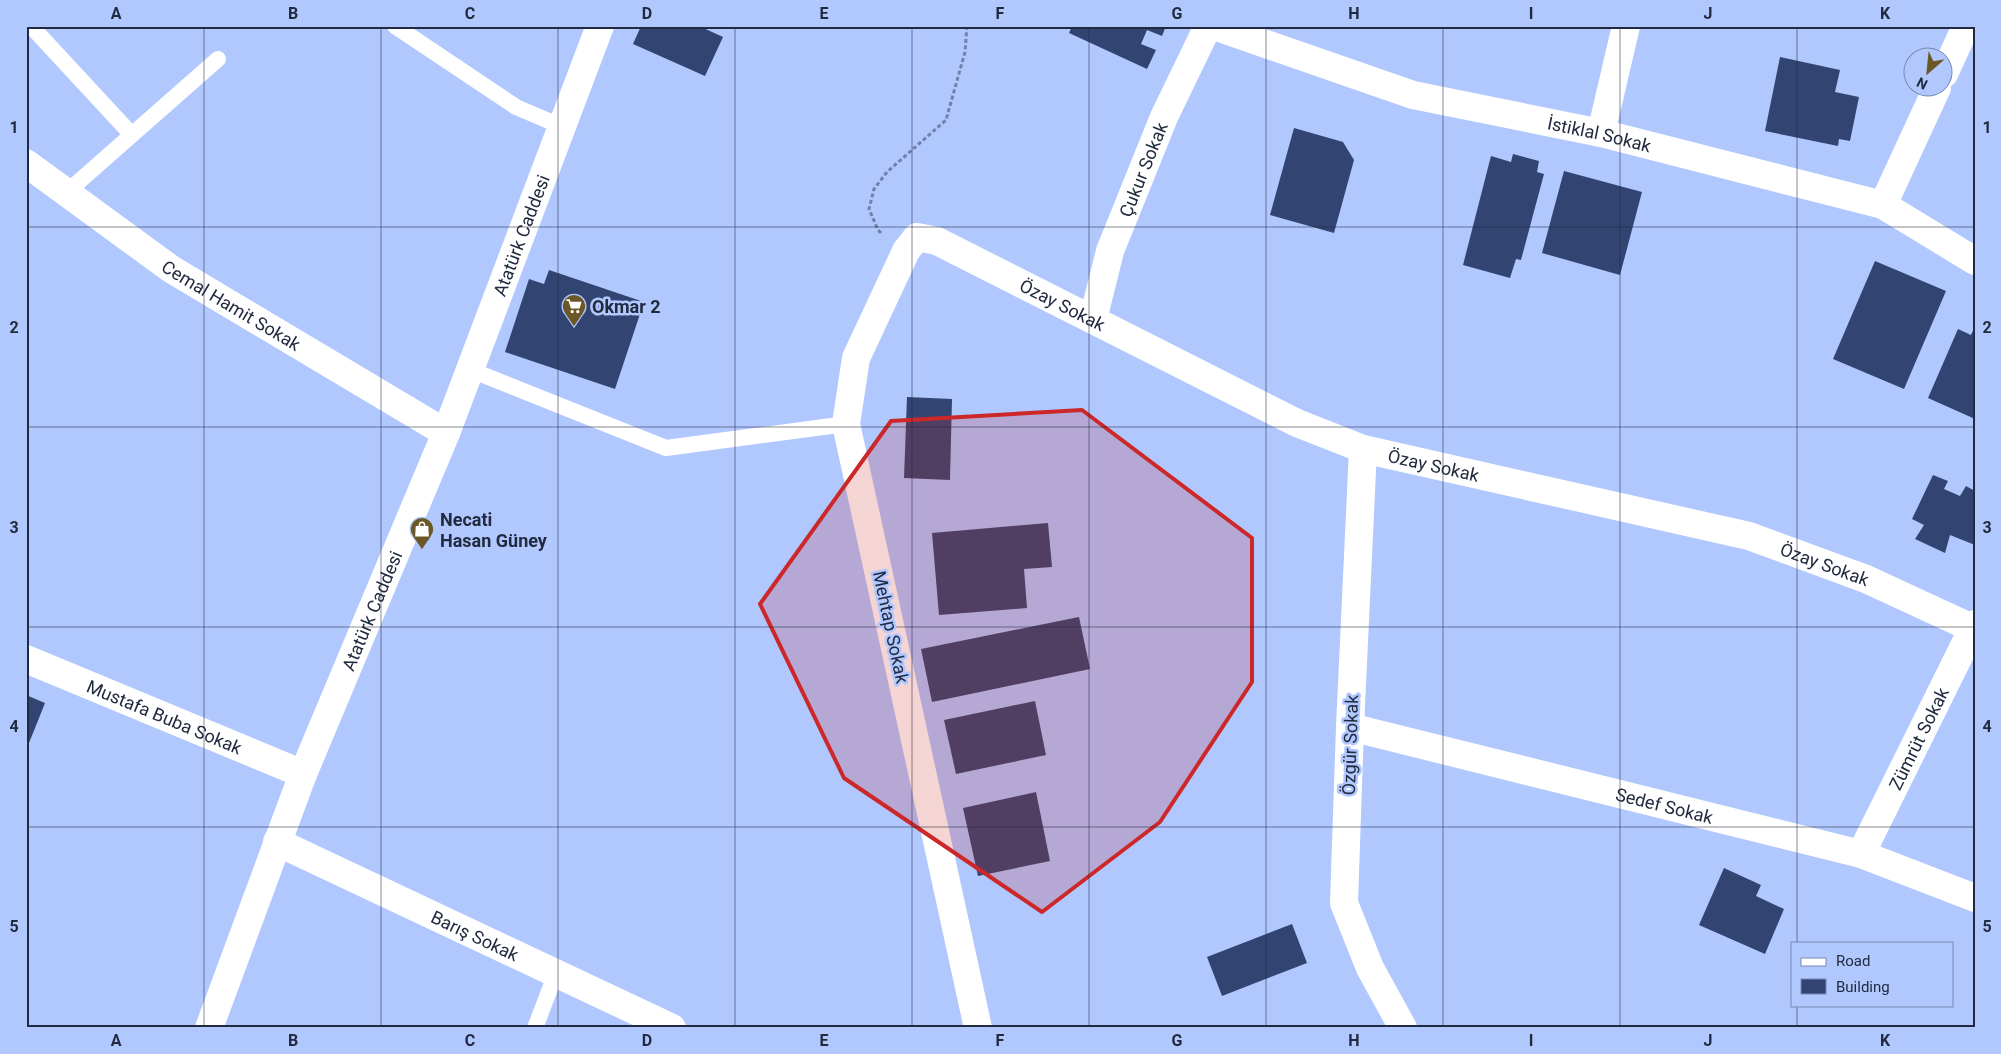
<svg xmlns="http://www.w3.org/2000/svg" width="2001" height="1054" font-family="Roboto,sans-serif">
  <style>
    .building { fill: #324472 }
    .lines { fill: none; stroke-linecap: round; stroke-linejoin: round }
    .path { stroke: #7181a9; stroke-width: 3; stroke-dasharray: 4 2.5; stroke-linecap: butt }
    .service { stroke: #fff; stroke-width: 16 }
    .minor { stroke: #fff; stroke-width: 28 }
    .tertiary { stroke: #fff; stroke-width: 28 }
    .marked { fill: #cd2829; fill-opacity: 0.2; stroke: #cd2829; stroke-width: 4; stroke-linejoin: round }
    .grid { fill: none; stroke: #222a3f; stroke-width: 1; stroke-opacity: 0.55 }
    .labels { text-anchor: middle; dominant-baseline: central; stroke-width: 5; stroke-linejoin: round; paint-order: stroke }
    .street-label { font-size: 18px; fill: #222a3f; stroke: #b1c8ff }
    .poi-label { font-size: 18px; font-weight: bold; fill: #222a3f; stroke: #b1c8ff; text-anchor: start }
    .neatline { fill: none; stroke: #222a3f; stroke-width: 2 }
    .grid-label { font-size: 16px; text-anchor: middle; font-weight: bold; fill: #222a3f }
  </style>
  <rect width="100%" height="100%" fill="#b1c8ff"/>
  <path class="building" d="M641 26H699L723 37 705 76 633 44Z
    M1072 26H1166L1162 36 1147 30 1141 44 1156 50 1147 69 1069 33Z
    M1780 57 1840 70 1835 92 1859 97 1850 141 1839 139 1838 146 1765 131Z
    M1294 128 1343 142 1354 160 1334 233 1270 215Z
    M1513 154 1539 161 1537 172 1544 174 1521 260 1516 259 1510 278 1463 265 1491 156 1511 162Z
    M1564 171 1642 192 1620 275 1542 253Z
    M1875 261 1946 291 1904 389 1833 359Z
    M549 270 644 302 615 389 505 352 529 279 544 284Z
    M1975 326V419L1928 398 1958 329 1971 335Z
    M907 397 952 399 950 480 904 478Z
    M1933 475 1948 481 1944 489 1960 496 1966 486 1975 491V545L1950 535 1945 553 1915 539 1924 525 1912 519Z
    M1048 523 1052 567 1024 569 1027 608 939 615 932 533Z
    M1079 617 1090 669 932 702 921 649Z
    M26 695 45 703 29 743 26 742Z
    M1035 701 1046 755 956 774 944 720Z
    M1036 792 1050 861 978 876 963 808Z
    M1724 868 1761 885 1756 896 1784 909 1765 954 1699 925Z
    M1292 924 1307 963 1222 996 1207 957Z"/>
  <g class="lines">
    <path class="path" d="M881 233 878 230 869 209 874 189 887 172 946 120 965 52 967 26"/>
    <path class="service" d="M31 26 132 135
      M395 26 516 107 563 127
      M67 192 218 59
      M471 370 666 448 846 424
      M535 1028 556 973"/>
    <g class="minor">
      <path id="s1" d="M1214 26 1413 95 1601 133 1883 205 1975 261"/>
      <path d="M1944 74 1966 26"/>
      <path d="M1601 133 1626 26"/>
      <path id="s2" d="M26 163 171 269 446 433"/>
      <path d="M1883 205 1937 88"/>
      <path id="s3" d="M1093 319 1110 251 1164 117 1208 26"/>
      <path d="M1363 449 1350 727 1344 903 1370 968 1403 1028"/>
      <path id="s4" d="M26 659 303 774"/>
      <path id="s5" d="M1350 727 1861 854 1975 898"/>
      <path id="s6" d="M277 842 672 1028"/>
      <path id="s7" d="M1861 854 1975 624"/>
      <path id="s8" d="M978 1028 846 424 856 358 906 251 917 237 937 241 1297 423 1363 449 1749 536 1866 579 1972 628"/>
    </g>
    <path class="tertiary" id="s9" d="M209 1028 303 774 446 433 600 26"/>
  </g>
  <path class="marked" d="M1082 410 1252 538V682L1160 822 1042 912 844 778 760 604 891 421Z"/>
  <path class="grid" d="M204 26V1028M381 26V1028M558 26V1028M735 26V1028M912 26V1028M1089 26V1028M1266 26V1028M1443 26V1028M1620 26V1028M1797 26V943M26 227H1975M26 427H1975M26 627H1975M26 827H1975M1797 1005V1028"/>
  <defs>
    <g id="supermarket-pin" transform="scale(1.25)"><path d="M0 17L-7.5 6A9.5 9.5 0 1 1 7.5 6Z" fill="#6c5826" stroke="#b1c8ff"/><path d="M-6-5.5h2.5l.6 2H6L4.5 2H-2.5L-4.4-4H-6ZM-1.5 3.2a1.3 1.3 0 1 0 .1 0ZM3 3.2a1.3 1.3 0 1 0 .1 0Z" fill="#fff"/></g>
    <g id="shop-pin" transform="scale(1.25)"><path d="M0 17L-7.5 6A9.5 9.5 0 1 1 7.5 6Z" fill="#6c5826" stroke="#b1c8ff"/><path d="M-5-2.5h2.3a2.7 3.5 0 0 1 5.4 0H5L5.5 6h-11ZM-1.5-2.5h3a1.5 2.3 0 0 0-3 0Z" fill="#fff"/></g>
  </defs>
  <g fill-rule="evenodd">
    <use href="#supermarket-pin" x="574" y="306"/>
    <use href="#shop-pin" x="422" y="529"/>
  </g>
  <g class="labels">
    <g class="street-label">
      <text stroke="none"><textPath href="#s1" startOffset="401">İstiklal Sokak</textPath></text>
      <text stroke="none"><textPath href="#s3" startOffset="158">Çukur Sokak</textPath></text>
      <text stroke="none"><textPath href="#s9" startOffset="852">Atatürk Caddesi</textPath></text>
      <text stroke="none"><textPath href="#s2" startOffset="250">Cemal Hamit Sokak</textPath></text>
      <text stroke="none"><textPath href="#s8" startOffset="982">Özay Sokak</textPath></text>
      <text stroke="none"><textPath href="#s8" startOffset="1388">Özay Sokak</textPath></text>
      <text stroke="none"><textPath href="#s8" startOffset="1792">Özay Sokak</textPath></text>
      <text stroke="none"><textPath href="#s9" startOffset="448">Atatürk Caddesi</textPath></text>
      <text transform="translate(891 627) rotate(78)">Mehtap Sokak</text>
      <text stroke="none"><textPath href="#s4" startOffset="150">Mustafa Buba Sokak</textPath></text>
      <text stroke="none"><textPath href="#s7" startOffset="129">Zümrüt Sokak</textPath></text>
      <text transform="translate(1350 745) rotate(-88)">Özgür Sokak</text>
      <text stroke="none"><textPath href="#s5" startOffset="324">Sedef Sokak</textPath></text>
      <text stroke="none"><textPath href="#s6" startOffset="219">Barış Sokak</textPath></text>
    </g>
    <g class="poi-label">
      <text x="592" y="306">Okmar 2</text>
      <text x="440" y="519">Necati<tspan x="440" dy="21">Hasan Güney</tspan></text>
    </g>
  </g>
  <rect width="2001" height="1054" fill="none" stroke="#b1c8ff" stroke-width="55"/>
  <rect x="1791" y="942" width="162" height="65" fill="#b1c8ff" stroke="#7889b2"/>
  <rect x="1801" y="958" width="25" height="8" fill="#ffffff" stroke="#7889b2"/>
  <text x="1836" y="966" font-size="15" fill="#222a3f">Road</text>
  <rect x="1801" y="979" width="25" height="15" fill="#324472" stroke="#7889b2"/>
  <text x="1836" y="992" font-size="15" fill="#222a3f">Building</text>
  <g transform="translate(1928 72) rotate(207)"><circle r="24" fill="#b1c8ff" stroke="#7889b2"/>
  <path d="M0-4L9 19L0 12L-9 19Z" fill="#6c5826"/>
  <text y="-8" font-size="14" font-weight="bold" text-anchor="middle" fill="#222a3f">N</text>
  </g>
  <rect x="28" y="28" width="1946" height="998" class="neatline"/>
  <g class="grid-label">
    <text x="116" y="19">A</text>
    <text x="293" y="19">B</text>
    <text x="470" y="19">C</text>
    <text x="647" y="19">D</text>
    <text x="824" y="19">E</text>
    <text x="1000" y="19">F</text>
    <text x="1177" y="19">G</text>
    <text x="1354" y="19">H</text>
    <text x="1531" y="19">I</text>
    <text x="1708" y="19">J</text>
    <text x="1885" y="19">K</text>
    <text x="14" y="133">1</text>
    <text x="1987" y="133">1</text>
    <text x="14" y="333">2</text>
    <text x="1987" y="333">2</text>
    <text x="14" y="533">3</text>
    <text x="1987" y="533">3</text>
    <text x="14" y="732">4</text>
    <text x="1987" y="732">4</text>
    <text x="14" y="932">5</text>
    <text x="1987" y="932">5</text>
    <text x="116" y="1046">A</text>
    <text x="293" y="1046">B</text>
    <text x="470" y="1046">C</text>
    <text x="647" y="1046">D</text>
    <text x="824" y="1046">E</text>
    <text x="1000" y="1046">F</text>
    <text x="1177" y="1046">G</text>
    <text x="1354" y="1046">H</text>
    <text x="1531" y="1046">I</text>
    <text x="1708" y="1046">J</text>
    <text x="1885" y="1046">K</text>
  </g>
</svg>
